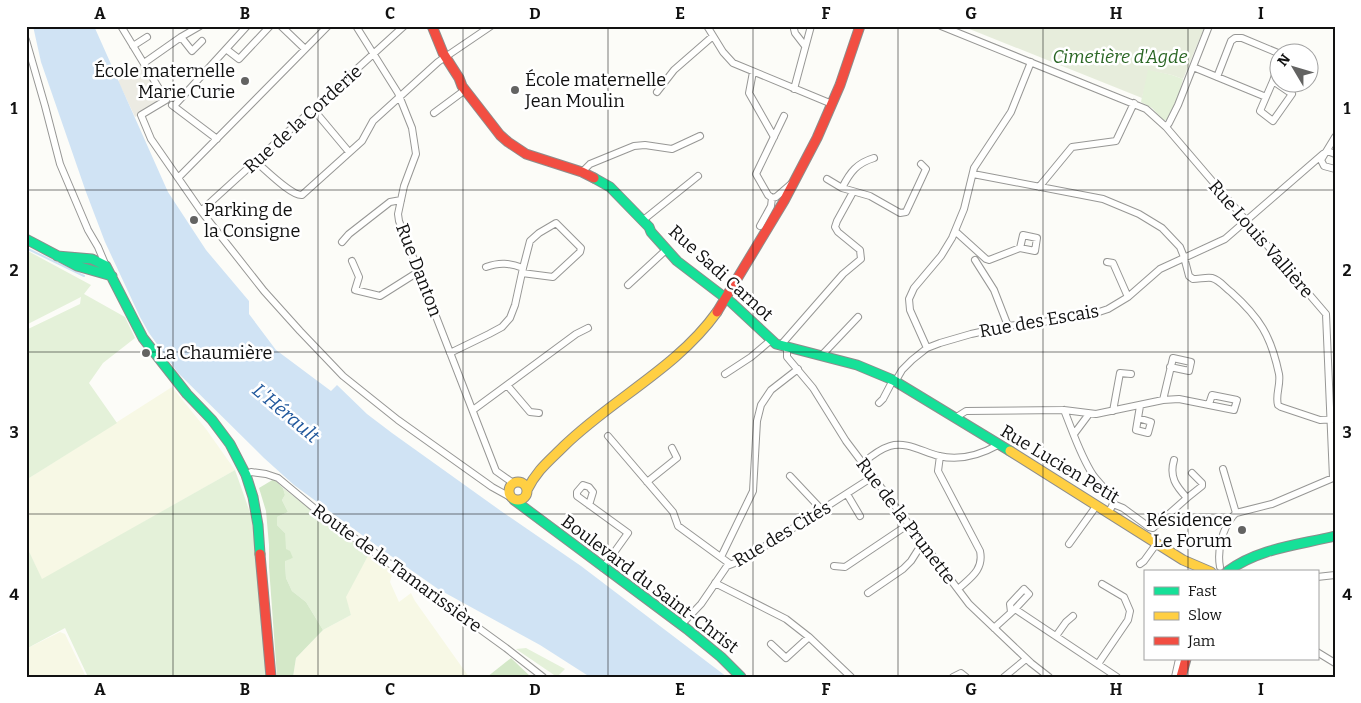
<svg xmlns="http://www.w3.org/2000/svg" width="1361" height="703" font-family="Bitter,serif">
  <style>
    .farmland { fill: #f7f8e5 }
    .green { fill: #e4f1d9 }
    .forest { fill: #d4e8c8 }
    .cemetery { fill: #e7eddc }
    .plaza { fill: #ecebe3 }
    .water { fill: #d0e3f4 }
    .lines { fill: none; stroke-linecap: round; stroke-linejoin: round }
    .stream { stroke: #d0e3f4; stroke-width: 2 }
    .street-casing { stroke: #979795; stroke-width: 8 }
    .fast-casing { stroke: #8d8d8c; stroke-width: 11 }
    .slow-casing { stroke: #8d8d8c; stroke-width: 11 }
    .jam-casing { stroke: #8d8d8c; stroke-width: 11 }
    .street { stroke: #fffffe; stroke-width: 6 }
    .fast { stroke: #16e098; stroke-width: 9 }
    .slow { stroke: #ffcf43; stroke-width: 9 }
    .jam { stroke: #f24e42; stroke-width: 9 }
    .grid { fill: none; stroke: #111; stroke-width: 1; stroke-opacity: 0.55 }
    .poi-dot { fill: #636362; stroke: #fff; stroke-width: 2 }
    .labels { text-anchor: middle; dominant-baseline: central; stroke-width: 5; stroke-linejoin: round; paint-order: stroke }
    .park-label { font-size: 18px; font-style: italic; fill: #2a6624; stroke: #fff }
    .poi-label { font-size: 18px; fill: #111; stroke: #fff; text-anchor: start }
    .street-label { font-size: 18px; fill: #111; stroke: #fff }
    .water-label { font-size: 19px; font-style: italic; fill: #21589c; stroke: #fff }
    .neatline { fill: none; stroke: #111; stroke-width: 2 }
    .grid-label { font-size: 16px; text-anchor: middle; font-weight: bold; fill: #111 }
  </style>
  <rect width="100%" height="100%" fill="#fcfcf8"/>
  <path class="farmland" d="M172 387 206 429 235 470 42 580 26 545V480Z
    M369 554 393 571 390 582 399 602 411 593 415 601 469 677H293L296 658 323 630 351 615 345 597Z
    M60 632 65 634 86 677H26V649Z"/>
  <path class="green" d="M1147 69 1172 75 1183 79 1180 91 1181 92 1168 120H1163L1152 108 1141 102Z
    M26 250 91 285 84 294 125 317 135 338 103 363 89 383 117 423 26 480V330L80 304 81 297 26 325Z
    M235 470 252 518 267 677H88L65 628 26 649V545L42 579Z
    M283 488 369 554 346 597 351 615 323 630 306 602 292 591 286 578 285 560 293 558 285 549V533L277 525V517L288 512 282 500 285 495Z
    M526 648 565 669 557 677 516 649Z"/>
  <path class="forest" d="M274 479 283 488 285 495 282 500 288 512 277 517V525L285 533 286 549 290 551 293 558 285 561 286 578 292 591 306 602 323 630 296 658 293 677H277L269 567V545L266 511 259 488Z
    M511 658 531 677H487Z"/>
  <path class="cemetery" d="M967 26H1205L1183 79 1172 75 1148 70 1142 98 967 28Z"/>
  <path class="plaza" d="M143 64 165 100 135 117 118 81Z"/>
  <path class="water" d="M33 26H94L168 192 206 250 249 301V314L276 350 331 391 337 385 367 414 392 433 501 511 581 566 727 677H590L540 645 438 589 381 549 294 485 264 458 178 373 149 333 140 317 105 242 86 192 41 62Z"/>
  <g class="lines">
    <path class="stream" d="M26 248 84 276"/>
    <g class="street-casing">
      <path id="street" d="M121 26 166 100 141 115 151 139 201 211 264 291 300 331 343 376 398 420 492 487 510 497
        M281 26 305 49
        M356 26 398 93 412 128 416 154 404 186 398 214 399 221 496 471 513 483
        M707 26 723 52 733 63 832 104
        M795 26 794 29 795 33 805 46
        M941 26 1146 109 1166 127 1326 314 1333 478 1272 504 1236 513 1233 516C1222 529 1217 551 1220 567
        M181 37 192 51 202 41
        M26 40 45 106 60 164 88 230 98 247 106 266
        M133 46 147 37
        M226 49 239 59 270 26
        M144 63 181 37 200 26
        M1193 67 1266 97
        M753 72 749 93 774 137
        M1217 77 1231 41 1235 38H1242L1278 53
        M1273 81 1260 111 1273 121 1292 94 1273 81 1278 66
        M794 89 811 26
        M657 92 674 70 713 36
        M172 105 217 139
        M174 106 247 26
        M313 109 349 152
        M434 113 465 90
        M1166 127 1169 123 1178 105 1209 26
        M1335 137 1321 160 1324 166 1335 169
        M1326 152H1330L1335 154
        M255 161C265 169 291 196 302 195L362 141 373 121 438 62 491 26
        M582 172 590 164 634 146 645 145 672 149 700 136
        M973 174 1103 199 1139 214 1162 228 1180 247 1184 257 1189 276 1193 279C1199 279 1207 277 1212 278 1220 280 1225 288 1231 292 1260 318 1271 336 1279 374 1281 385 1275 395 1278 405L1281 407 1320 420 1335 419
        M178 178 328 26
        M827 179 842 188 870 196 900 213 906 212 926 169 921 164
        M1039 187 1072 147 1116 141 1134 103
        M842 188C850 172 857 163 874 158
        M772 198 776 197 791 184
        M201 211 404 26
        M642 221 698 176
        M760 226 771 206 772 198 768 195 756 174 784 116
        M955 231 986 259 989 260 1020 248 1035 251 1037 238 1023 235 1020 248
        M342 242 349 234 390 202 401 200
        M975 260 994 290 1008 326
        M352 261 359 277 355 290 380 296 418 272
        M1107 262 1113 263 1128 297
        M486 267C500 262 509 263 523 268
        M628 285 667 249
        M780 346 843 274 861 259 860 250 838 232 835 227 837 221 853 192
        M787 348V357L813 388 846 441 969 604 1031 663 1049 677
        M927 348 910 310 909 299 914 288 941 256 952 238 964 209 974 168 1011 112 1031 62
        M450 353 489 334 502 327 510 318 515 305 523 268 530 241 539 233 556 223 581 248 580 252 553 277 522 273
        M821 356 858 317
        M725 374 751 357 771 340
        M895 382 902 370 912 360 927 348 940 343 971 334 1008 326 1084 317 1108 309 1128 297 1160 269 1225 239 1323 154
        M507 385 530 412 539 413
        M1163 400 1173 358 1191 362 1189 371 1170 367
        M879 403 883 399 893 380
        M473 410 576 334 588 328
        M1064 410C1073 432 1080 455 1093 475 1099 484 1112 493 1113 504L1109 512
        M1113 411 1120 373 1131 374
        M955 418 966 411 1064 410 1096 414 1163 400 1179 399 1234 410 1237 400 1212 395 1209 404
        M1138 418 1151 422 1148 433 1136 430 1140 406
        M1074 434 1089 414
        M608 436 673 512 678 526 730 564
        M940 456 938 471 980 551C984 570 970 578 958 589
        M863 463C871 456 880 449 890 446 906 441 923 452 939 456 960 461 980 455 998 445
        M1223 469 1236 513
        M246 475 251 472 266 474 278 478 320 513 506 648 543 677
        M790 476 822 510
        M647 482 677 458 672 448
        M847 494 860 516
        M1187 498 1202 486V483L1192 473
        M1113 504 1123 508 1149 527 1153 528 1187 498C1176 486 1169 477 1174 460
        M589 505 593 492 589 487 583 485 577 492V496L628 533 603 568
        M1069 544 1097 505
        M721 557 753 491 757 421 761 405 771 390 798 369
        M1140 564 1144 561 1157 543
        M834 566 845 567 909 524
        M1317 577 1335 575
        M715 583 786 619 809 637 851 677
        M868 593 903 569 911 561 923 542
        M1011 612 1010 604 1024 589 1029 594 1015 609
        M681 625 701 604 727 566 745 559 874 476
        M994 628 1015 609 1117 677
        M1056 636 1066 622 1073 616
        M771 644 786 658 809 637
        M1317 652 1335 663
        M1098 664 1128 620 1130 611 1124 597 1102 584
        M953 677 961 673 966 677
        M1004 677 1026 659
        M1175 677 1179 659"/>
    </g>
    <g class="fast-casing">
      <path id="fast" d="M594 178 610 187 649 227 651 232 677 261 732 303 776 344 857 365 893 380 1010 451
        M26 239 77 266 112 276
        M57 256 92 259 106 266 143 338 187 394 212 420 230 444 246 475 253 497 258 525 260 554
        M514 500 687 629 721 657 741 677
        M1228 571C1259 548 1299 545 1335 536"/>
    </g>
    <g class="slow-casing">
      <path id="slow" d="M1010 451 1183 560 1211 572
        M509 491a9 9 0 1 1 18 0a9 9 0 1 1-18 0Z
        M527 490C537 470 548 462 564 446 612 399 677 368 717 312"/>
    </g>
    <g class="jam-casing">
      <path id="jam" d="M432 26 443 53 459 78 462 86 500 135 508 142 526 154 582 172 594 178
        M717 312 784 201 817 138 840 85 860 26
        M260 554 271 677
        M1181 677 1186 659"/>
    </g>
    <use href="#street" class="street"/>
    <use href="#fast" class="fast"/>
    <use href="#slow" class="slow"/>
    <use href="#jam" class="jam"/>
  </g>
  <path class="grid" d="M173 26V677M318 26V677M463 26V677M608 26V677M753 26V677M898 26V677M1043 26V677M1188 26V572M26 190H1335M26 352H1335M26 514H1335M1188 659V677"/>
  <g class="poi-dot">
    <circle cx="245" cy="81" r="5"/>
    <circle cx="515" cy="90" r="5"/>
    <circle cx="194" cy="220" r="5"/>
    <circle cx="146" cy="353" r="5"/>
    <circle cx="1242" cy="530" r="5"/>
  </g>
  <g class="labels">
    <g class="park-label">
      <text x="1120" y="57">Cimetière d'Agde</text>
    </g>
    <g class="poi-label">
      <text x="235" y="71" text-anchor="end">École maternelle<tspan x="235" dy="21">Marie Curie</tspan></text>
      <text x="525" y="80">École maternelle<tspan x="525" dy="21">Jean Moulin</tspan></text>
      <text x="204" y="210">Parking de<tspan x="204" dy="21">la Consigne</tspan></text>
      <text x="156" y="353">La Chaumière</text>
      <text x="1232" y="520" text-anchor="end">Résidence<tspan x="1232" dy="21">Le Forum</tspan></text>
    </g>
    <g class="street-label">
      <text transform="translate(303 119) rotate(-42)">Rue de la Corderie</text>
      <text transform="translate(1261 239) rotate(49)">Rue Louis Vallière</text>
      <text transform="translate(419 270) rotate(69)">Rue Danton</text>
      <text transform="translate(721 273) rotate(42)">Rue Sadi Carnot</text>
      <text transform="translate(1039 321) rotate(-10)">Rue des Escais</text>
      <text transform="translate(1060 464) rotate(31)">Rue Lucien Petit</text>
      <text transform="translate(906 521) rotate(53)">Rue de la Prunette</text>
      <text transform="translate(782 534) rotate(-31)">Rue des Cités</text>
      <text transform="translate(397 568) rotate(36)">Route de la Tamarissière</text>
      <text transform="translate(650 584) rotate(37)">Boulevard du Saint-Christ</text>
    </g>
    <g class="water-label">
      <text transform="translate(286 413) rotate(40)">L'Hérault</text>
    </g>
  </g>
  <rect width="1361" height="703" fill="none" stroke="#ffffff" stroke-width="55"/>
  <rect x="1144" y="570" width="175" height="90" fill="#ffffff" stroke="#a0a0a0"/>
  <rect x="1154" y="587" width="25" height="8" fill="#16e098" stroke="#a0a0a0"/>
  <text x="1188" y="596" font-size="15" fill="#111111">Fast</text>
  <rect x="1154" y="612" width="25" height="8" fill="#ffcf43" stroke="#a0a0a0"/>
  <text x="1188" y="620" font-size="15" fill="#111111">Slow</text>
  <rect x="1154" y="637" width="25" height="8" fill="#f24e42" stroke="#a0a0a0"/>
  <text x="1188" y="646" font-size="15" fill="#111111">Jam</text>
  <g transform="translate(1294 68) rotate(308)"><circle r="24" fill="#ffffff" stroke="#a0a0a0"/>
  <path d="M0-4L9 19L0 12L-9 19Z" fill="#636362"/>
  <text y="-8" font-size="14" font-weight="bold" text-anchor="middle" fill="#111111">N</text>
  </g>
  <rect x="28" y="28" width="1306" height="648" class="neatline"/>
  <g class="grid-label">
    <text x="100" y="19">A</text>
    <text x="245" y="19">B</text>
    <text x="390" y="19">C</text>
    <text x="535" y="19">D</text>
    <text x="680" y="19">E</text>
    <text x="826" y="19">F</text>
    <text x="971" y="19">G</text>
    <text x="1116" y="19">H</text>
    <text x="1261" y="19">I</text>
    <text x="14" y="114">1</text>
    <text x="1347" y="114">1</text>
    <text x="14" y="276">2</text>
    <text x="1347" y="276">2</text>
    <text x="14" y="438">3</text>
    <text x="1347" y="438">3</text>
    <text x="14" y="600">4</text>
    <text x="1347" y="600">4</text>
    <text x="100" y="695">A</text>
    <text x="245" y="695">B</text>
    <text x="390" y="695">C</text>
    <text x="535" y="695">D</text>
    <text x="680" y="695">E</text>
    <text x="826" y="695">F</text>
    <text x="971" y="695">G</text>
    <text x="1116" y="695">H</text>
    <text x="1261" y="695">I</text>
  </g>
</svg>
